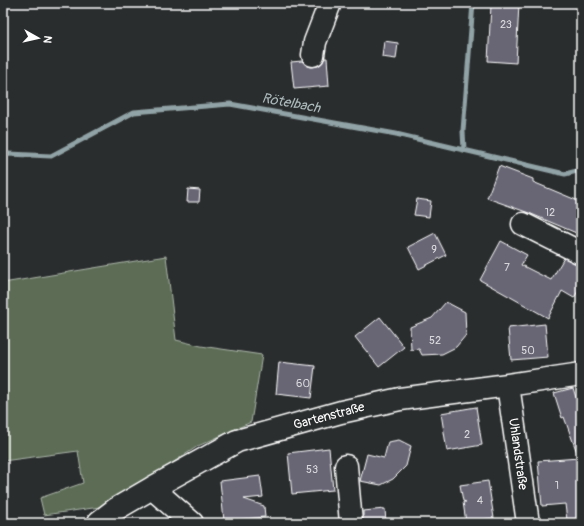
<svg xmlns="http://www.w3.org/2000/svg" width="584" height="526" font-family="Pangolin,sans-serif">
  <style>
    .green { fill: #5b6c54; stroke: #adb6aa }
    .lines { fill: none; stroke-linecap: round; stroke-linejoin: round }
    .stream { stroke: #91a3a6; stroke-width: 5 }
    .building { fill: #676675; stroke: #fff }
    .minor-casing { stroke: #fff; stroke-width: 25 }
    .minor { stroke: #2a2d2e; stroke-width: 22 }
    .labels { text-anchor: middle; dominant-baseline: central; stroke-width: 3.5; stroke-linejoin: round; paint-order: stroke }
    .number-label { font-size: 11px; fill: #d9d9dc }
    .street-label { font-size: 13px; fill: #fff; stroke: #2a2d2e }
    .water-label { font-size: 14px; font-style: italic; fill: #acbabc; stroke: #2a2d2e }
  </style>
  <rect width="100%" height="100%" fill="#2a2d2e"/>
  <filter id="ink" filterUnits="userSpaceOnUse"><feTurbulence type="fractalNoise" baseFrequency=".025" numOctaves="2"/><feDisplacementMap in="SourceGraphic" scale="8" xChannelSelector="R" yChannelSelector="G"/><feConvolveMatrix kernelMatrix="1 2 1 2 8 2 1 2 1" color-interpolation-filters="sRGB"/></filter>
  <g filter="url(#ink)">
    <path class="green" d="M166 256 176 340 201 346 262 355 251 422 198 446 107 506 44 515 40 498 83 483 78 451 3 461V283Z"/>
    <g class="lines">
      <path class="stream" d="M464 150 463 131 473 3
        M3 155 9 154 51 156 134 112 230 104 396 134 565 174 581 170"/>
    </g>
    <path class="building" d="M505 3H519L516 63 488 61 491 5 504 6Z
      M384 41 398 43 396 59 382 57Z
      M325 58H327L329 86 294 89 291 62 302 61 306 65 311 67 318 66 322 63Z
      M499 166 533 179V182L581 202V235L529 213 487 198Z
      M188 189 200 190 199 202H187Z
      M417 199 431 201 429 217 414 215Z
      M435 233 446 255 419 269 408 247Z
      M501 241 527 255 521 265 551 280 564 258 581 265V286L574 298 562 291 548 318 480 280Z
      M446 302 465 312 466 335 456 347 442 354 422 355 419 349 411 350 410 327 432 318Z
      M380 317 404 347 379 367 355 337Z
      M545 324 548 357 511 360 508 328Z
      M279 362 315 366 311 398 276 394Z
      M573 388 581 413V519L567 520 565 504 542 506 538 461 579 458 564 417 562 418 554 393Z
      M476 407 482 445 447 451 441 413Z
      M399 440 411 446 406 466 393 479 381 485 360 481 367 454 384 458 388 442Z
      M329 448 333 490 292 494 288 453Z
      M260 476 263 497 244 499 264 506 265 517 224 521 220 481Z
      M488 481 494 518 466 522 463 502H466L463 501 460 485Z
      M385 509 386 523H363V511Z"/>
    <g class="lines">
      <g class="minor-casing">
        <path id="minor" d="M313 55 315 42 330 3
          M523 224 581 253
          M508 385 528 523
          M346 466 351 523
          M152 488 192 523
          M99 522 116 509 152 488 237 441 341 412 400 399 508 385 581 374"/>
      </g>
      <use href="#minor" class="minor"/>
    </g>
  </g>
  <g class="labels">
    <g class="number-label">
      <text x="506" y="24">23</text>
      <text x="550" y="212">12</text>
      <text x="434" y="249">9</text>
      <text x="507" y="267">7</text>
      <text x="435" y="340">52</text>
      <text x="528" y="350">50</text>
      <text x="303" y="383">60</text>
      <text x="467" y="434">2</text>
      <text x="312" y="469">53</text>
      <text x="557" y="485">1</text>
      <text x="480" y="500">4</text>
    </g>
    <g class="street-label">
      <text transform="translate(329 416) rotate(-15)">Gartenstraße</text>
      <text transform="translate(518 454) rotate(82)">Uhlandstraße</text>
    </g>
    <g class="water-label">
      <text transform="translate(291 103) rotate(10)">Rötelbach</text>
    </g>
  </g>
  <rect width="584" height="526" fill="none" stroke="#2a2d2e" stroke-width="16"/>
  <rect x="8" y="8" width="568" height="510" fill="none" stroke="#fff" stroke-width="1.5" filter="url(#ink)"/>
  <g transform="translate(38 38) rotate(98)" stroke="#2a2d2e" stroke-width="3" paint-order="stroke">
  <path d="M0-3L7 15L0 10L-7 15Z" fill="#ffffff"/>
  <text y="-6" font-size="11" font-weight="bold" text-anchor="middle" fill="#ffffff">N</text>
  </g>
</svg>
